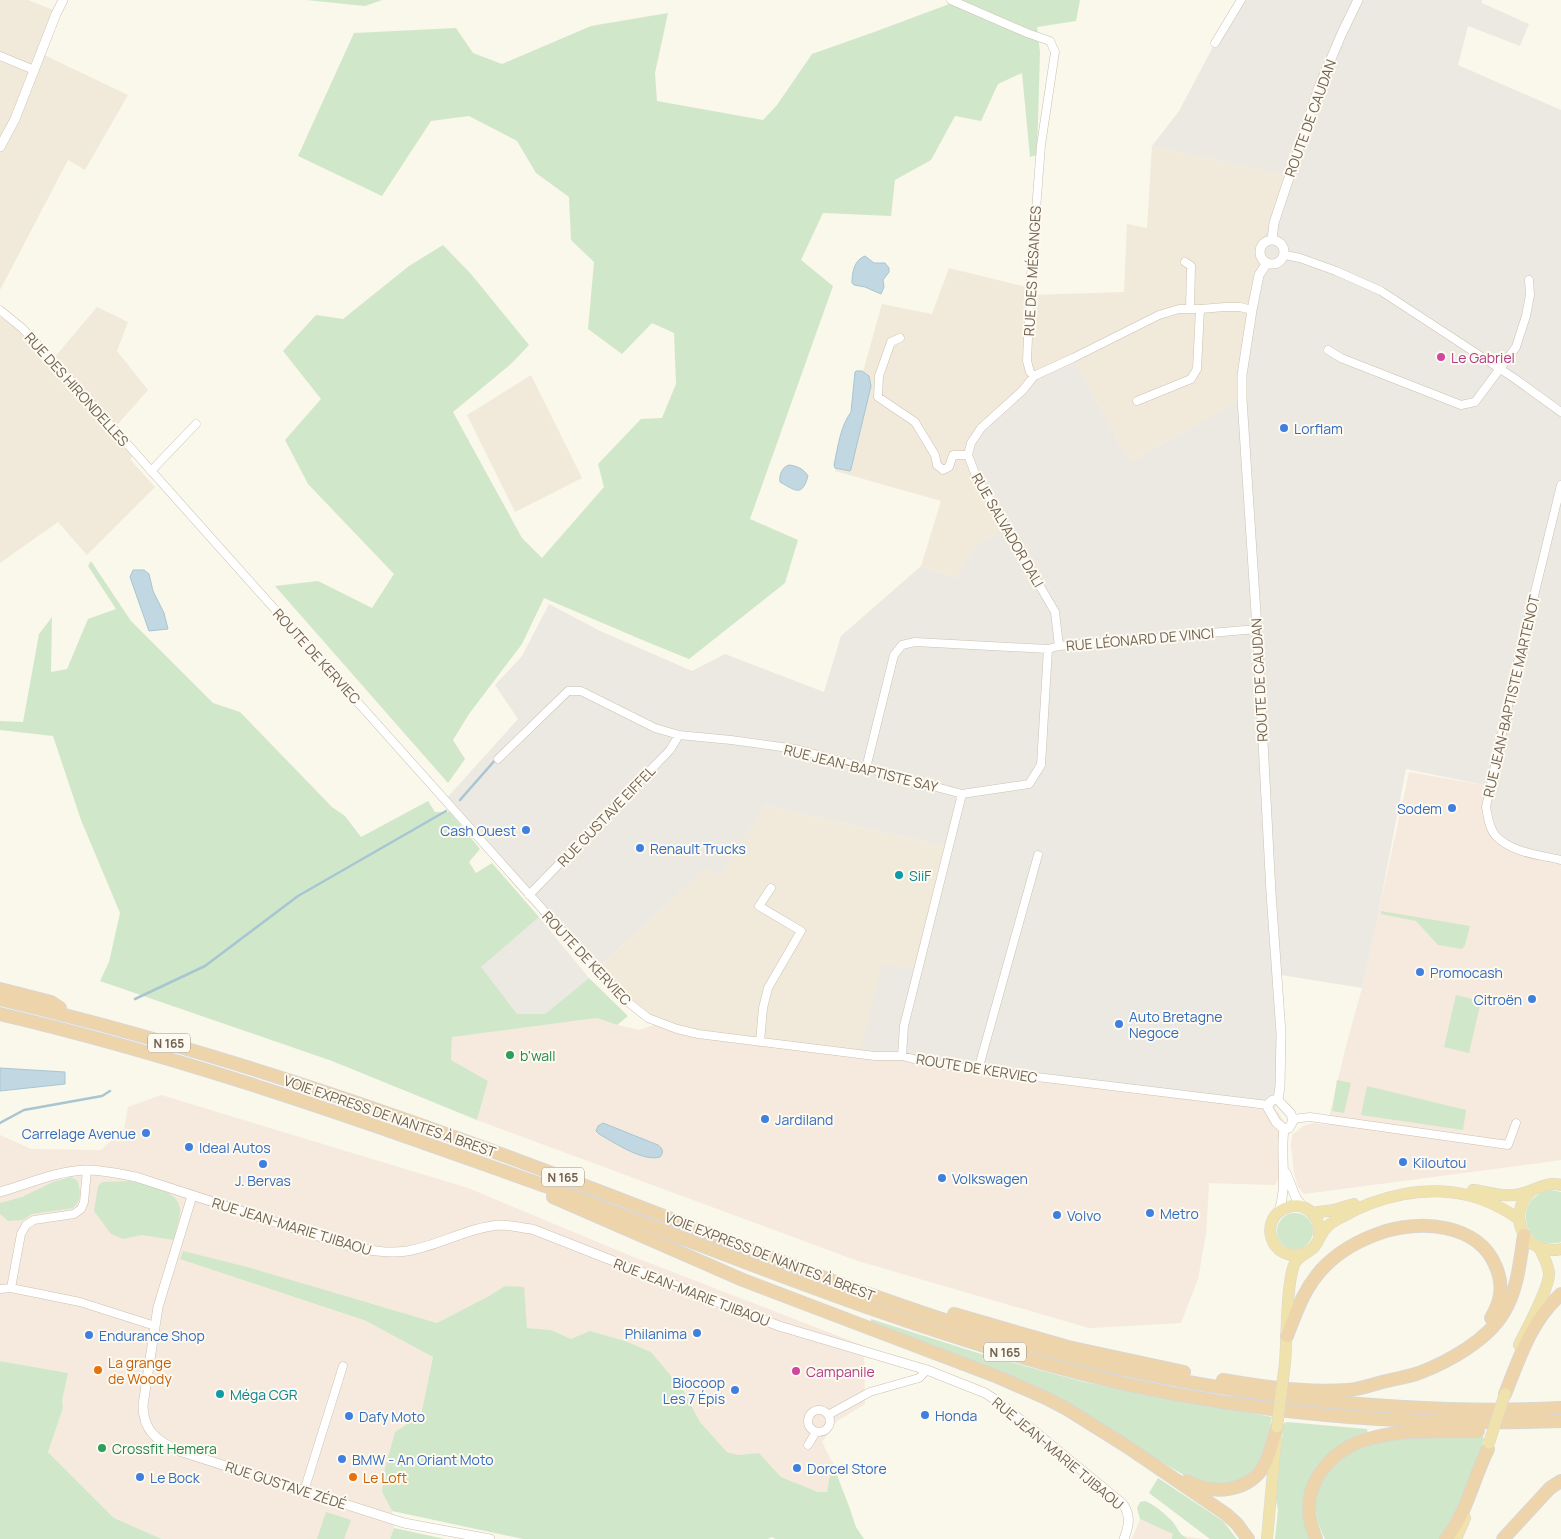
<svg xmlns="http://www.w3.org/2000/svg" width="1561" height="1539" font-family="Manrope,sans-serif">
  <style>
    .residential { fill: #f1eada }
    .commercial { fill: #f6e9dd }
    .industrial { fill: #ece9e3 }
    .green { fill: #d1e7ca }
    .water { fill: #c1d8e2; stroke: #a8c5d2 }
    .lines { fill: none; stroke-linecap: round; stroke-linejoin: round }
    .stream { stroke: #a8c5d2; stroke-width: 2.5 }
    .minor-casing { stroke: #cbc1b1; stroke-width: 9 }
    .tertiary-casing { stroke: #cbc1b1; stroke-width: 10 }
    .primary-casing { stroke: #dad6d2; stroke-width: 12 }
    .trunk-casing { stroke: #dad6d2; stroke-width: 14 }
    .minor { stroke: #fff; stroke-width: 8 }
    .tertiary { stroke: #fff; stroke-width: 9 }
    .primary { stroke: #f0e2ac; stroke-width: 11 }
    .trunk { stroke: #eed4aa; stroke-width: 12 }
    .primary-bridge-casing { stroke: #dad6d2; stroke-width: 12; stroke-linecap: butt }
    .primary-bridge { stroke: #f0e2ac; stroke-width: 11 }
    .hotel-dot { fill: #d1479c; stroke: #fdfaf1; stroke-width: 2 }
    .shop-dot { fill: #3f7fe0; stroke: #fdfaf1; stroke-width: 2 }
    .culture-dot { fill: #0f9aa8; stroke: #fdfaf1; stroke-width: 2 }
    .leisure-dot { fill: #2e9e5b; stroke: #fdfaf1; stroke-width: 2 }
    .food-dot { fill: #e8710a; stroke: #fdfaf1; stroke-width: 2 }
    .labels { text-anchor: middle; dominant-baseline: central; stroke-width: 4; stroke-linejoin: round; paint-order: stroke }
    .shield { fill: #fdfaf1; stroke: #9c9081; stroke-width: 1 }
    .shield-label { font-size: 12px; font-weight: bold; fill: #726251 }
    .street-label { font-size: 14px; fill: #726251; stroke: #fdfaf1 }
    .hotel-label { font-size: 14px; fill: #b23c85; stroke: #fdfaf1; text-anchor: start }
    .shop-label { font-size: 14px; fill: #366cbe; stroke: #fdfaf1; text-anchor: start }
    .culture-label { font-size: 14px; fill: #0d838f; stroke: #fdfaf1; text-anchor: start }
    .leisure-label { font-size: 14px; fill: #27864d; stroke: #fdfaf1; text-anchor: start }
    .food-label { font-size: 14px; fill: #c56008; stroke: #fdfaf1; text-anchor: start }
  </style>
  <rect width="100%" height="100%" fill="#faf7eb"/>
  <path class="residential" d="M0 0H28L56 11 40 53 128 95 85 170 68 160 0 290Z
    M1152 146 1290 176 1259 275 1242 399 1130 462 1073 358 1007 529 974 547 955 578 921 566 941 501 835 471 882 304 932 314 949 268 1030 288V295L1124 292 1127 224 1147 228Z
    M97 307 128 322 117 351 148 390 110 433 133 456 130 459 155 487 87 555 58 522 0 563V315L24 330 48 365Z
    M531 375 582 478 515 512 467 415Z
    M765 805 948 847 919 969 859 1055 698 1034 648 1018 596 970 706 868 721 875Z"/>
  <path class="commercial" d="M1409 772 1489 786 1561 860V1160L1304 1194 1298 1187 1294 1173 1291 1145 1292 1135 1303 1126 1313 1123 1327 1125 1346 1046 1362 988Z
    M597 1018 617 1025 639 1030 660 1023 677 1029 1256 1104 1275 1108 1285 1122 1284 1133V1168L1275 1185 1209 1183 1206 1234 1198 1279 1181 1323 1089 1328 858 1261 477 1120 488 1081 451 1060 452 1037Z
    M161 1095 468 1188 626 1254 864 1346 865 1404 837 1421 822 1442 832 1462 827 1492H818L781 1477 759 1453 738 1455 727 1452 700 1422 683 1390 651 1352 625 1341 590 1331 571 1340 551 1330 527 1328 505 1286 489 1296 437 1323 369 1303 364 1320 433 1357 421 1415 395 1432 382 1492 392 1511 394 1528 390 1539H162L114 1518 48 1452 63 1408 62 1401 68 1373 0 1361V1135L31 1149 101 1150 124 1129 128 1107Z
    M1140 1519 1174 1534 1202 1539H1132Z"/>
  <path class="industrial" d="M1241 0H1482V3L1529 24 1520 46 1468 26 1458 65 1561 110V860L1510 847 1489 822V786L1406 769 1377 920 1362 988 1281 975 1273 906 1281 1033 1275 1108 1256 1104 978 1070 902 1056 859 1055 883 963 918 969 948 847 765 805 721 875 705 869 596 970 445 800 518 719 495 685 522 656 549 604 600 631 692 671 725 654 824 692 841 636 921 566 955 578 974 547 1006 529 968 455 971 443 1034 376 1073 358 1130 462 1242 399 1259 275 1257 250 1279 209 1289 176 1152 146 1179 111 1215 43Z
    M539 917 589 978 545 1014H517L480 967Z"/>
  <path class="green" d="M306 0H382L365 6Z
    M960 0H1080L1076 21 1037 27 1040 52 1037 155 1030 157 1022 73 998 84 981 121 955 116 931 160 895 180 891 216 823 213 801 260 833 286 750 519 798 540 785 583 689 659 640 639 544 598 522 644 469 714 453 740 465 759 448 783 275 586 318 581 372 608 394 574 308 484 285 440 321 399 283 351 316 315 343 319 409 266 443 245 471 274 529 345 512 363 453 412 522 538 542 558 604 487 598 464 641 419 662 418 676 384 674 333 652 323 622 354 588 329 594 262 571 240 569 197 536 173 517 141 469 116 431 121 382 196 298 156 354 33 456 28 473 53 502 64 591 26 668 13 655 73 657 101 763 120 777 105 812 54 877 31Z
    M91 561 131 621 213 703 240 712 332 807 345 816 361 837 428 801 435 812H450L480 849 469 862 476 873 492 863 539 917 481 967 517 1014H545L589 978 628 1016 617 1025 597 1018 452 1037 451 1060 488 1081 477 1120 332 1061 100 981 109 962 120 913 81 820 53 736 0 730V721L23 722 39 634 52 617 51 672 67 669 88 619 116 609 88 566Z
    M1381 911 1470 926 1465 945 1462 949 1438 945 1416 921 1381 914Z
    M1456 995 1481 1001 1469 1053 1444 1047Z
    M1337 1080 1351 1083 1344 1113 1332 1111Z
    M1367 1086 1466 1110 1463 1130 1361 1115Z
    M71 1177 77 1180C81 1190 82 1200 73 1208L32 1214 23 1220 8 1221 0 1214V1203L22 1197 53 1182Z
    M131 1181C146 1185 179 1190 180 1209 181 1217 175 1231 174 1240L142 1235 123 1239 111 1234 94 1211 98 1186 102 1182Z
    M1551 1190 1561 1192V1242C1523 1253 1510 1197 1551 1190Z
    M1277 1231a18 18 0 1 1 36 0a18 18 0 1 1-36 0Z
    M183 1251 247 1267 437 1323 489 1296 505 1286 524 1287 527 1328 551 1330 571 1339 590 1331 625 1341 651 1352 683 1390 700 1422 727 1452 738 1455 759 1453 781 1477 818 1492H827L832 1462 850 1509 856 1527 864 1539H775L772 1537 768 1539H523L392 1511 382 1492 384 1472 395 1432 421 1415 433 1357 364 1320 180 1259Z
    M871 1319 978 1353 1084 1382 1272 1417 1264 1450 1258 1465 1246 1476 1234 1483 1214 1484 1198 1482 1182 1474 1151 1456 1059 1397 973 1361 871 1324Z
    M0 1361 68 1373 62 1401 63 1408 48 1452 114 1518 162 1539H0Z
    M1287 1422 1367 1429 1368 1434 1342 1445 1316 1466 1303 1503 1308 1535 1310 1539H1275L1278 1510 1275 1494 1284 1423Z
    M1483 1436 1484 1440C1471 1474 1461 1509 1439 1539H1325C1317 1524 1313 1508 1318 1491 1334 1430 1433 1437 1483 1436Z
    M1158 1478 1223 1521 1237 1539H1210L1149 1493Z
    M1145 1501C1154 1504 1165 1514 1172 1521 1178 1528 1179 1535 1188 1539H1172L1173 1534 1140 1519 1137 1508 1140 1502Z
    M326 1512 351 1520 344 1539H317Z
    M394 1528 445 1539H390Z"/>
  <path class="water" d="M865 256 874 263H885L889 268V272L883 280 884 287 881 294 865 287 854 285 852 283C852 273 854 260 865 256Z
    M856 371H862L869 376 871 386 851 469 850 471 835 468 834 465C838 447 840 427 851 412L855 372Z
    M789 465C797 466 804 469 808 476 802 497 796 491 780 482 779 475 782 467 789 465Z
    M133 570H144L149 574 153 591 164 613 168 629 149 631 130 577Z
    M0 1068 65 1072V1084L0 1091Z
    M603 1123 658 1145C663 1149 664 1152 660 1157 643 1162 615 1143 599 1134L596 1131 598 1126Z"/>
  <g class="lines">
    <path class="stream" d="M460 800 496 759
      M135 999 205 966 298 896 446 811
      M0 1123 24 1110 102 1096 110 1091"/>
    <g class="minor-casing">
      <path id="minor" d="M951 0 1027 33 1050 41 1055 52 1041 145 1030 288 1027 361 1030 372 1034 376 1073 358 1159 315 1179 309H1200L1225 307H1240L1252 310
        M1215 43 1241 0
        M0 56 34 70
        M1285 255 1300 258 1336 271 1381 291 1514 378 1561 412
        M1185 262 1191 266 1190 309
        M0 310 22 328 55 363 619 995 648 1018 677 1029 698 1034 875 1056H902L929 1063 978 1070 1268 1105
        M900 338 891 342 879 376 878 397 915 422 935 455 937 465 943 470 949 467 953 455H968
        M1328 350 1341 358 1461 405 1475 402 1516 347 1526 316 1530 295 1529 280
        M1034 376 1023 390 981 428 971 443 968 455 976 476 1055 612 1059 646
        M1137 401 1191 379 1197 369 1200 309
        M151 471 196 424
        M1561 485 1514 678 1486 807C1488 817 1489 829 1496 836 1512 853 1540 855 1561 860
        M498 759 568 691H581L655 728 679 735 731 740 796 749 962 794
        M866 768 894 655 902 645 915 642 1048 649
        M529 895 670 750 679 735
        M760 1042 763 1008 768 988 801 931 759 906 771 888
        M902 1056 904 1026 962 794 1029 784 1041 765 1048 649 1059 646 1257 629
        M978 1070 1038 855
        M1293 1119 1310 1117 1508 1145 1516 1123
        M11 1288 21 1234 26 1225 34 1220 74 1214 81 1209 84 1202 87 1170
        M0 1289 11 1288 80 1302 155 1326
        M808 1421a11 11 0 1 1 22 0a11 11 0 1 1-22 0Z
        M828 1415 870 1392 919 1378 927 1370
        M808 1445 816 1432
        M304 1491 343 1366"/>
    </g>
    <g class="tertiary-casing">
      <path id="tertiary" d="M0 147 15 119 56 14 63 0
        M1260 252a12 12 0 1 1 24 0a12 12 0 1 1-24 0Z
        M1272 240 1274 223 1319 87 1342 33 1358 0
        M1267 263 1259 275 1252 310 1242 375V399L1257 629 1271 893 1281 1033 1280 1086 1278 1100
        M1278 1100C1272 1099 1268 1102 1268 1108L1276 1122 1284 1129
        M1278 1100 1291 1114 1293 1121 1289 1128 1284 1129
        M1286 1173 1296 1198 1304 1208
        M0 1192C28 1184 57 1171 86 1170 103 1170 120 1174 136 1177L349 1246C368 1250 387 1254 407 1251 439 1246 468 1227 501 1225 511 1225 522 1228 532 1229L779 1326 927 1370 985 1393 999 1402 1123 1504C1131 1516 1129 1526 1124 1539
        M192 1196 158 1307 143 1405C143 1431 157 1441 179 1451L404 1523 490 1539
        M1279 1211C1288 1184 1280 1156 1284 1129"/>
    </g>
    <g class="primary-casing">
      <path id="primary" d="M1473 1190C1488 1192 1505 1198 1520 1194 1535 1191 1545 1181 1561 1185
        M1531 1191C1505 1215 1525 1257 1561 1249
        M1312 1213 1334 1210 1354 1204
        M1305 1253C1270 1265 1256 1216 1289 1207 1295 1205 1302 1206 1307 1209 1317 1215 1320 1225 1319 1236
        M1519 1345C1526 1330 1550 1287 1549 1273 1548 1264 1543 1255 1539 1247
        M1285 1363C1287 1342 1286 1276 1296 1261 1301 1255 1309 1252 1314 1247 1320 1240 1321 1231 1329 1225 1332 1222 1338 1219 1342 1217 1378 1196 1426 1185 1467 1195 1486 1199 1503 1208 1519 1219
        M1267 1539 1276 1439
        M1456 1539 1465 1518"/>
    </g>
    <g class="trunk-casing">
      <path id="trunk" d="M0 989 51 1002 60 1008
        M0 999C199 1046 392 1112 583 1185 718 1236 851 1292 989 1334 1137 1379 1292 1404 1447 1409 1485 1410 1523 1410 1561 1408
        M0 1014C162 1052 319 1105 475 1161 511 1174 547 1186 583 1200 748 1263 912 1330 1083 1374 1239 1413 1401 1427 1561 1421
        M553 1197 743 1280 998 1377 1046 1398 1067 1409 1126 1446 1226 1514 1237 1524 1248 1539
        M954 1314 1068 1347 1184 1372
        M1287 1336C1297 1310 1305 1286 1325 1266 1340 1251 1360 1240 1380 1233 1419 1219 1479 1223 1496 1267 1504 1286 1501 1301 1491 1318
        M1223 1380C1262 1387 1310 1393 1348 1390 1360 1389 1371 1385 1382 1382 1394 1379 1407 1377 1419 1373 1448 1362 1488 1340 1504 1312 1518 1289 1520 1260 1524 1235
        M1505 1394C1520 1357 1530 1322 1561 1294
        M1187 1481C1213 1496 1250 1492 1265 1464 1271 1452 1273 1439 1277 1427
        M1316 1539C1313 1531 1310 1522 1309 1513 1307 1476 1337 1446 1372 1438 1406 1429 1443 1432 1478 1431
        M1446 1539C1467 1513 1473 1479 1488 1449
        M1503 1539 1550 1488 1561 1481"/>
    </g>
    <use href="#minor" class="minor"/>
    <use href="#tertiary" class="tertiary"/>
    <use href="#primary" class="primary"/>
    <use href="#trunk" class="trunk"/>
    <g class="primary-bridge-casing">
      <path id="primary-bridge" d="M1277 1427 1285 1363
        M1489 1443 1505 1394"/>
    </g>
    <use href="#primary-bridge" class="primary-bridge"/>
  </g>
  <g class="hotel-dot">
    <circle cx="1441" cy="357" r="5"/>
    <circle cx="796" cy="1371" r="5"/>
  </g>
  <g class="shop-dot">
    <circle cx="1284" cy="428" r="5"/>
    <circle cx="1452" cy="808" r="5"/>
    <circle cx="526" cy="830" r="5"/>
    <circle cx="640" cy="848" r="5"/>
    <circle cx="1420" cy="972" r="5"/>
    <circle cx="1532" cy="999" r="5"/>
    <circle cx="1119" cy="1024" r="5"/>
    <circle cx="765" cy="1119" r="5"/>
    <circle cx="146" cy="1133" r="5"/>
    <circle cx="189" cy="1147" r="5"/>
    <circle cx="1403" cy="1162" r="5"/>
    <circle cx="263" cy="1164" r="5"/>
    <circle cx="942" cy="1178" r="5"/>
    <circle cx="1150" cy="1213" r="5"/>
    <circle cx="1057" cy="1215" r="5"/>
    <circle cx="697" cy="1333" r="5"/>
    <circle cx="89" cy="1335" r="5"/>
    <circle cx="735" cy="1390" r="5"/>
    <circle cx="925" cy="1415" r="5"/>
    <circle cx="349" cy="1416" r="5"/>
    <circle cx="342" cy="1459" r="5"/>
    <circle cx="797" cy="1468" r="5"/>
    <circle cx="140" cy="1477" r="5"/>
  </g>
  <g class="culture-dot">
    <circle cx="899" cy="875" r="5"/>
    <circle cx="220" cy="1394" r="5"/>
  </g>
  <g class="leisure-dot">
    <circle cx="510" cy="1055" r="5"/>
    <circle cx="102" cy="1448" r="5"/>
  </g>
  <g class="food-dot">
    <circle cx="98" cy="1370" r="5"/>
    <circle cx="353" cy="1477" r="5"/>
  </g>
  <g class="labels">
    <g class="shield">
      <rect x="148" y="1033.5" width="42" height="19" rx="4"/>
      <rect x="542" y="1167.5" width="42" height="19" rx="4"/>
      <rect x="984" y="1342.5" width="42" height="19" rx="4"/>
    </g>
    <g class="shield-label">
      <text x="169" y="1043">N 165</text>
      <text x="563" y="1177">N 165</text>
      <text x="1005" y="1352">N 165</text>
    </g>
    <g class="street-label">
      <text transform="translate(1310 118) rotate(-70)">ROUTE DE CAUDAN</text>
      <text transform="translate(1032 271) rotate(-87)">RUE DES MÉSANGES</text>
      <text transform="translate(77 389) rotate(48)">RUE DES HIRONDELLES</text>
      <text transform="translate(1008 530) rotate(60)">RUE SALVADOR DALI</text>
      <text transform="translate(1140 639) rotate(-5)">RUE LÉONARD DE VINCI</text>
      <text transform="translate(317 656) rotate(48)">ROUTE DE KERVIEC</text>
      <text transform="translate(1259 680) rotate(-93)">ROUTE DE CAUDAN</text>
      <text transform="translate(1511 696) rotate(-77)">RUE JEAN-BAPTISTE MARTENOT</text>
      <text transform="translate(861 768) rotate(14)">RUE JEAN-BAPTISTE SAY</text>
      <text transform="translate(606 816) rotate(-46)">RUE GUSTAVE EIFFEL</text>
      <text transform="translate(587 958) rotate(47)">ROUTE DE KERVIEC</text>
      <text transform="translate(977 1068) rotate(9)">ROUTE DE KERVIEC</text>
      <text transform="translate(390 1116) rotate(19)">VOIE EXPRESS DE NANTES À BREST</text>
      <text transform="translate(292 1226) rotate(17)">RUE JEAN-MARIE TJIBAOU</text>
      <text transform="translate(770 1256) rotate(21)">VOIE EXPRESS DE NANTES À BREST</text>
      <text transform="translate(692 1292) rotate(21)">RUE JEAN-MARIE TJIBAOU</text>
      <text transform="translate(1058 1453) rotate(40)">RUE JEAN-MARIE TJIBAOU</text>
      <text transform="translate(286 1485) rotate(18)">RUE GUSTAVE ZÉDÉ</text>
    </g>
    <g class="hotel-label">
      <text x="1451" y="357">Le Gabriel</text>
      <text x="806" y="1371">Campanile</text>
    </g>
    <g class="shop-label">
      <text x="1294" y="428">Lorflam</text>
      <text x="1442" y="808" text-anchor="end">Sodem</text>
      <text x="516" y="830" text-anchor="end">Cash Ouest</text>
      <text x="650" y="848">Renault Trucks</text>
      <text x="1430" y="972">Promocash</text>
      <text x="1522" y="999" text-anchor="end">Citroën</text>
      <text x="1129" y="1016">Auto Bretagne<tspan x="1129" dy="16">Negoce</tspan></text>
      <text x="775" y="1119">Jardiland</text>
      <text x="136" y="1133" text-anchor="end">Carrelage Avenue</text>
      <text x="199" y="1147">Ideal Autos</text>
      <text x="1413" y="1162">Kiloutou</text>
      <text x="952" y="1178">Volkswagen</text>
      <text x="263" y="1180" text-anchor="middle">J. Bervas</text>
      <text x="1160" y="1213">Metro</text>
      <text x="1067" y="1215">Volvo</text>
      <text x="687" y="1333" text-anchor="end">Philanima</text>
      <text x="99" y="1335">Endurance Shop</text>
      <text x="725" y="1382" text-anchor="end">Biocoop<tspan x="725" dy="16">Les 7 Épis</tspan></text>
      <text x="935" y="1415">Honda</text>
      <text x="359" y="1416">Dafy Moto</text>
      <text x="352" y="1459">BMW - An Oriant Moto</text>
      <text x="807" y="1468">Dorcel Store</text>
      <text x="150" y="1477">Le Bock</text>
    </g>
    <g class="culture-label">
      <text x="909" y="875">SiiF</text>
      <text x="230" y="1394">Méga CGR</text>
    </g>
    <g class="leisure-label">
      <text x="520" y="1055">b'wall</text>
      <text x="112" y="1448">Crossfit Hemera</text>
    </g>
    <g class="food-label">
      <text x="108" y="1362">La grange<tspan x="108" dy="16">de Woody</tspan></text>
      <text x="363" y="1477">Le Loft</text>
    </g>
  </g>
</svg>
